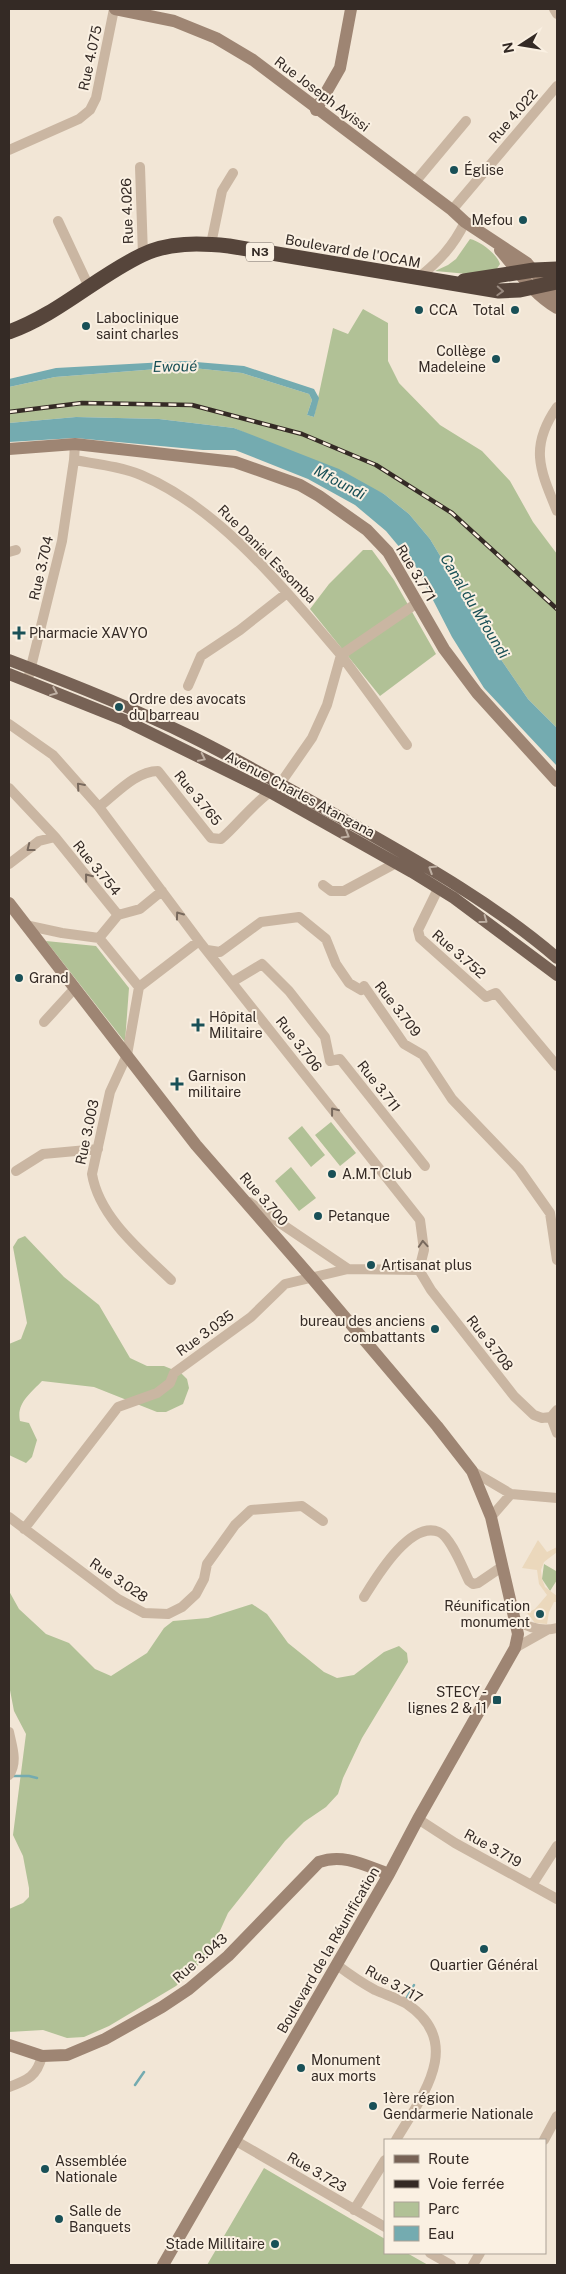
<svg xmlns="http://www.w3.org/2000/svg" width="566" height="2274" font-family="'Public Sans',sans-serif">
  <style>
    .green { fill: #b1c196 }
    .plaza { fill: #ebd8bc }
    .water { fill: #74abb0 }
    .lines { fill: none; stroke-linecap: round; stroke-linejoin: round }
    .stream { stroke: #74abb0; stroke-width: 2.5 }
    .street { stroke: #cab6a2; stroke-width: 10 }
    .secondary { stroke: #9e8573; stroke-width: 12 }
    .primary { stroke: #776255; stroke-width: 12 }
    .highway { stroke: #56453b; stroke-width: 15 }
    .rail-casing { stroke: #342a25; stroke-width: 4.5 }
    .rail { stroke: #faf0e2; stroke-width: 2.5; stroke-dasharray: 8; stroke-linecap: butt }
    .oneway { stroke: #98897e }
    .oneway2 { stroke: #bfb0a3 }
    .oneway3 { stroke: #78695d }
    .poi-dot { fill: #195057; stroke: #faf0e2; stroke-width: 2 }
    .labels { text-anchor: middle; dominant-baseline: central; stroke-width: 4; stroke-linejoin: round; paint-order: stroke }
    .shield { fill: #faf0e2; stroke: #6f655e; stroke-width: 1 }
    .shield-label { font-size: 12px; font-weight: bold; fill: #342a25 }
    .street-label { font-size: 14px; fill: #342a25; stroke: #faf0e2 }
    .poi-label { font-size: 14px; fill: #342a25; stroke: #faf0e2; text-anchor: start }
    .water-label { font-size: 15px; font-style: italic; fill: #195057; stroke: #faf0e2 }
  </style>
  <rect width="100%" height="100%" fill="#f2e6d6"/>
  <path class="green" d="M470 239C480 241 497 254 500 264L496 270 468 274 435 271 448 265 456 259Z
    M363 309 388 323V361L399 383 440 425 482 451 510 481 533 522 557 554V728L528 699 485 636 454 579 430 539 409 514 384 494 234 428 159 419 76 417 9 423V387L55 377 183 367 242 373 309 394 312 400 307 415 314 417 333 328 348 334Z
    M363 550H372L394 580 436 654 380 696 310 609 329 584Z
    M46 941 96 946 129 988 125 1042Z
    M331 1122 356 1153 340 1166 315 1135Z
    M302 1126 325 1155 311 1167 288 1138Z
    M291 1167 316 1198 299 1211 275 1181Z
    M25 1236 64 1277 99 1305 130 1358 147 1366H164L181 1373 187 1379 189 1388 183 1404 166 1412H157L94 1387 42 1381C31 1393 16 1403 20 1421L29 1423 37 1440 32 1457 26 1463 9 1455V1344L21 1339 27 1323 13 1247 18 1239Z
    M544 1564 556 1571 557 1580 550 1591 542 1579Z
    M9 1591 19 1609 46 1634 69 1643 95 1669 111 1676 147 1653 164 1628 173 1621 208 1618 252 1604 267 1614 288 1643 324 1672 337 1678 354 1675 384 1652 399 1646 407 1653 408 1662 362 1738 343 1778 338 1794 326 1807 304 1822 285 1841 228 1913 209 1955 176 1986 109 2026 84 2037 67 2038 43 2030 9 2032V1909L23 1903 29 1897V1888L23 1856 13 1835 26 1734 14 1711 9 1685Z
    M264 2168 385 2239V2253H407L428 2265H207Z"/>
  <path class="plaza" d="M538 1540 547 1552 557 1547V1552L544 1562 541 1570 542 1579 545 1587 557 1596V1602H554L549 1612 547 1624 535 1623 527 1613 535 1609 547 1595 539 1584 537 1570 522 1568Z"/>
  <path class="water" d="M184 361 244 366 314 389 319 398 314 417 307 415 312 400 309 394 242 373 183 367 55 377 9 387V379L56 368Z
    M76 417 159 419 234 428 339 469 384 494 409 514 430 539 454 579 485 636 528 699 557 728V766L484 688 452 637 416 567 386 531 355 505 308 479 235 450H203L75 438 9 442V423Z"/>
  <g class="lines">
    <path class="stream" d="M11 1776H29L37 1778
      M406 1999 414 1985
      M135 2085 144 2072"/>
    <path class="street" d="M554 9 557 14
      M9 150 79 119 90 110 96 98 114 9
      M140 167 143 255
      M415 182 466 121
      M452 210 557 86
      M58 221 89 287
      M211 244 222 191 233 173
      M417 279C438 262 453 247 465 222
      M557 407C529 447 540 470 557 511
      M75 444 74 460C96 464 119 466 141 475 220 508 286 591 341 655L327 705 312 738 280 784
      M9 552 16 550
      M29 675 62 541 74 460
      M188 686 201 656 240 630 287 593
      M9 724 53 755 99 807 199 941 420 1220 424 1250 419 1270 348 1269 285 1284 251 1317 174 1373 170 1383 157 1393 118 1407 24 1529
      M407 745 341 655 417 603
      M9 788 55 837 118 915
      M99 807C116 794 136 771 158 771L211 838 221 839C238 824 251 806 270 792
      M9 864 39 841 55 837
      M323 885 331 891H344L396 863
      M438 889 418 930 420 938 486 997 496 993 557 1066
      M25 925 62 933 99 938 118 915 140 909 162 891
      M99 938 139 987
      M207 950 220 952 261 922 299 917 326 939 336 964 349 983 361 990 364 986 404 1044 423 1055 452 1099 519 1169 550 1213 557 1260
      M232 982 262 964 289 991 325 1037 330 1061 340 1059 425 1166
      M44 1022 75 988
      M16 1171 43 1154 98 1149
      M249 1202 348 1269
      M419 1270 431 1290 514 1396 534 1415 542 1418 551 1417
      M171 1280C141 1251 99 1217 92 1174L110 1092 127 1055 139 987 199 941
      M557 1410 551 1417 557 1433
      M472 1471 511 1494 557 1498
      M9 1517 118 1599 144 1613 168 1614 182 1607 196 1594 204 1579 207 1564 235 1525 251 1510 302 1506 323 1521
      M491 1517 511 1494
      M364 1597C376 1578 410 1520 439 1532 451 1537 463 1569 469 1581L473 1584 478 1583 503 1566
      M516 1620C529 1628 542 1632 557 1628
      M515 1648 547 1630
      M9 1732C12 1747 18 1762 9 1775
      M418 1819 455 1843 557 1899
      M532 1885 557 1846
      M337 1965C349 1974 362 1983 375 1990 386 1995 397 1998 407 2004 465 2043 422 2096 396 2140
      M9 2087C28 2080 37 2076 42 2056
      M544 2140 557 2116
      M236 2141 385 2227
      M354 2210 385 2160
      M430 2253 451 2265
      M473 2265 480 2253"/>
    <path class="secondary" d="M115 9 174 21 216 38 253 60 452 210 465 222 527 263 557 299
      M316 110 340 68 351 9
      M500 250C518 271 533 294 557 308
      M9 449 75 444 235 462 300 485 319 496 367 530 388 552 444 649 477 693 557 781
      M9 903 196 1145 311 1277 437 1426 472 1471 491 1517 518 1634 515 1648 418 1819 389 1874 163 2265
      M9 2045 42 2056 67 2055 105 2039 162 2007 189 1989 228 1956 319 1862C344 1853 366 1866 389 1874"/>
    <path class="primary" d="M9 660C70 683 131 707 190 736 243 762 294 792 345 820 419 862 493 903 557 958
      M9 674 124 720 270 792 412 872 454 898 557 975"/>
    <path class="highway" d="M464 281 534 270 557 269
      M9 332C57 315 96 277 142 255 168 242 200 243 229 246L499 291 520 290 557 282"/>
    <g class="rail-casing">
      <path id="rail" d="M9 412 82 403 192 405 302 434 376 465 452 513 557 609"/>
    </g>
    <use href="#rail" class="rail"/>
  </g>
  <defs><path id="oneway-chevron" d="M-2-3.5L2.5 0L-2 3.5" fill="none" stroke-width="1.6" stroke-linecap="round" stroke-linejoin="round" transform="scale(1.25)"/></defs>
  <use class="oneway" href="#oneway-chevron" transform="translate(500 291) rotate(3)"/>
  <g class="oneway2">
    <use href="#oneway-chevron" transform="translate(54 692) rotate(22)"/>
    <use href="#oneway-chevron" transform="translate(202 758) rotate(26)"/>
    <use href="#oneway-chevron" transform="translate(346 835) rotate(30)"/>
    <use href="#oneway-chevron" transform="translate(432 869) rotate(-148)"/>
    <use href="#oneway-chevron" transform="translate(484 920) rotate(36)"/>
  </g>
  <g class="oneway3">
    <use href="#oneway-chevron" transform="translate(80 786) rotate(-131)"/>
    <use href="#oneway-chevron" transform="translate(30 848) rotate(142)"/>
    <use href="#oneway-chevron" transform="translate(88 877) rotate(-129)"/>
    <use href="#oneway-chevron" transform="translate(179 915) rotate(-126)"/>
    <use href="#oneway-chevron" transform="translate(334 1111) rotate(-128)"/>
    <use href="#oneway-chevron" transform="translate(423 1244) rotate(-94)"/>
  </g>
  <g class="poi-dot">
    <circle cx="454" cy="170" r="5"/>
    <circle cx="523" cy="220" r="5"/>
    <circle cx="419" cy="310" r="5"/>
    <circle cx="515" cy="310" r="5"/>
    <circle cx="86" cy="326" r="5"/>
    <circle cx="496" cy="359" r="5"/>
    <path d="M16.5 625.5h5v5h5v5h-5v5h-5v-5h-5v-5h5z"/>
    <circle cx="119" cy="707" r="5"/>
    <circle cx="19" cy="978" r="5"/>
    <path d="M195.5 1017.5h5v5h5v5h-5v5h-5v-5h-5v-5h5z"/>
    <path d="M174.5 1076.5h5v5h5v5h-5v5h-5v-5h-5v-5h5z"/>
    <circle cx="332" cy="1174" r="5"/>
    <circle cx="318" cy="1216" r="5"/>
    <circle cx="371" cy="1265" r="5"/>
    <circle cx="435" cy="1329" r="5"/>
    <circle cx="540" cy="1614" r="5"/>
    <rect x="492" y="1695" width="10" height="10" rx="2.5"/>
    <circle cx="484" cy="1949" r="5"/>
    <circle cx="301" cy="2068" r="5"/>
    <circle cx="373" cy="2106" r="5"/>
    <circle cx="45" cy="2169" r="5"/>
    <circle cx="59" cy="2219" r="5"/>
    <circle cx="275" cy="2244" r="5"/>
  </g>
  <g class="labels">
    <rect class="shield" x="246" y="242.5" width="28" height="19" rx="4"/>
    <g class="shield-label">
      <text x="260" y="252">N3</text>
    </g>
    <g class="street-label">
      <text transform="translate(90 58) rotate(-78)">Rue 4.075</text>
      <text transform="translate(322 94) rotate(37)">Rue Joseph Ayissi</text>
      <text transform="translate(513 116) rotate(-49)">Rue 4.022</text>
      <text transform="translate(127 211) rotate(-92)">Rue 4.026</text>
      <text transform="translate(353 251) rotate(10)">Boulevard de l'OCAM</text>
      <text transform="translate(267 554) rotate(45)">Rue Daniel Essomba</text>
      <text transform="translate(41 568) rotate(-77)">Rue 3.704</text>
      <text transform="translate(416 573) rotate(59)">Rue 3.771</text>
      <text transform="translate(300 794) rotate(28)">Avenue Charles Atangana</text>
      <text transform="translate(198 798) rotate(51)">Rue 3.765</text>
      <text transform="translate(97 868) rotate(51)">Rue 3.754</text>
      <text transform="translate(459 954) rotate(41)">Rue 3.752</text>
      <text transform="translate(398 1009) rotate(52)">Rue 3.709</text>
      <text transform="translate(299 1044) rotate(52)">Rue 3.706</text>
      <text transform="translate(379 1086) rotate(52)">Rue 3.711</text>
      <text transform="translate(87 1132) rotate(-78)">Rue 3.003</text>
      <text transform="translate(264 1199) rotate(49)">Rue 3.700</text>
      <text transform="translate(205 1333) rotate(-36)">Rue 3.035</text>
      <text transform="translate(490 1343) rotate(52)">Rue 3.708</text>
      <text transform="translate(119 1580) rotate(34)">Rue 3.028</text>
      <text transform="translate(493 1848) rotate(29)">Rue 3.719</text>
      <text transform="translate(328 1950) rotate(-60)">Boulevard de la Réunification</text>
      <text transform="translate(200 1958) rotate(-41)">Rue 3.043</text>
      <text transform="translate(394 1984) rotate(29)">Rue 3.717</text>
      <text transform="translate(317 2172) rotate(30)">Rue 3.723</text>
    </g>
    <g class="poi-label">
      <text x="464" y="170">Église</text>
      <text x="513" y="220" text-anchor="end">Mefou</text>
      <text x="429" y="310">CCA</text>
      <text x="505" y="310" text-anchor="end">Total</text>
      <text x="96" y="318">Laboclinique<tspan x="96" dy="16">saint charles</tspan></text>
      <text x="486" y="351" text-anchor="end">Collège<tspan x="486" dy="16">Madeleine</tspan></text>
      <text x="29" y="633">Pharmacie XAVYO</text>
      <text x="129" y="699">Ordre des avocats<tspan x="129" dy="16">du barreau</tspan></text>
      <text x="29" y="978">Grand</text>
      <text x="209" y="1017">Hôpital<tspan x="209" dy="16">Militaire</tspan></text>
      <text x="188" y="1076">Garnison<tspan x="188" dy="16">militaire</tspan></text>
      <text x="342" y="1174">A.M.T Club</text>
      <text x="328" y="1216">Petanque</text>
      <text x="381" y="1265">Artisanat plus</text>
      <text x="425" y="1321" text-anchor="end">bureau des anciens<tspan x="425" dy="16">combattants</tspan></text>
      <text x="530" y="1606" text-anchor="end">Réunification<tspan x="530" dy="16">monument</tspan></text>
      <text x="487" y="1692" text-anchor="end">STECY -<tspan x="487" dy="16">lignes 2 &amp; 11</tspan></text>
      <text x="484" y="1965" text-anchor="middle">Quartier Général</text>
      <text x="311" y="2060">Monument<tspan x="311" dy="16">aux morts</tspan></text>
      <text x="383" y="2098">1ère région<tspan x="383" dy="16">Gendarmerie Nationale</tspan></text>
      <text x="55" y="2161">Assemblée<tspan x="55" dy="16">Nationale</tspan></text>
      <text x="69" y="2211">Salle de<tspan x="69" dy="16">Banquets</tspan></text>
      <text x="265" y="2244" text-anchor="end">Stade Millitaire</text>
    </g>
    <g class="water-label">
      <text transform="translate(175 366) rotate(-1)">Ewoué</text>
      <text transform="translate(340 482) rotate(28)">Mfoundi</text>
      <text transform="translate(475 606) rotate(59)">Canal du Mfoundi</text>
    </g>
  </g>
  <rect width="566" height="2274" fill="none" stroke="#342a25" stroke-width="20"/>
  <rect x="384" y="2139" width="162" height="115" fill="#faf0e2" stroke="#aba196"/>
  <rect x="394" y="2155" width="25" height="8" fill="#776255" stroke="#aba196"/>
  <text x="428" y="2164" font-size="15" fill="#342a25">Route</text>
  <rect x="394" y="2180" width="25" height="8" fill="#342a25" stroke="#aba196"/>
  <text x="428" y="2189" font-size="15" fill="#342a25">Voie ferrée</text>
  <rect x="394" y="2202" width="25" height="15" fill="#b1c196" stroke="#aba196"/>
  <text x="428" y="2214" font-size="15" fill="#342a25">Parc</text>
  <rect x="394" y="2226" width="25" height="15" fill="#74abb0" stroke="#aba196"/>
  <text x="428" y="2239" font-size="15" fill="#342a25">Eau</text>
  <g transform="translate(521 45) rotate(258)" stroke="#faf0e2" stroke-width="4" paint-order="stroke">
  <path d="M0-4L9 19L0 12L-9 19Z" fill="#342a25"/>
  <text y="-8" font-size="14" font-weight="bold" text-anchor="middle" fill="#342a25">N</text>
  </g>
</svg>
